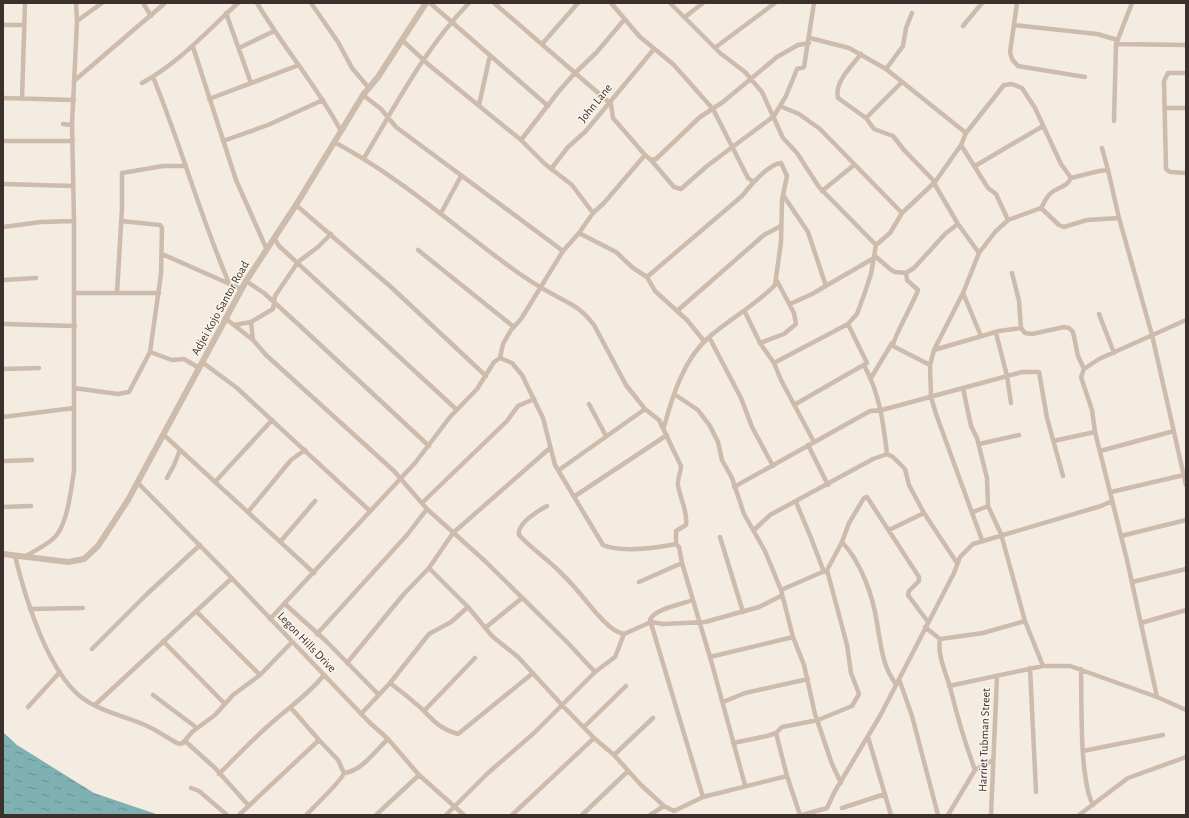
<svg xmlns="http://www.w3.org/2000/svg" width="1189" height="818" font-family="'Alegreya Sans',sans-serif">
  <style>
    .water { fill: url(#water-ripples) }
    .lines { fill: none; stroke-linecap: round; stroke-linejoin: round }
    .stream { stroke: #7fb0b2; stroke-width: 1 }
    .minor { stroke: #cdbbac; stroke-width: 4.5 }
    .tertiary { stroke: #cdbbac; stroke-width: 6 }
    .labels { text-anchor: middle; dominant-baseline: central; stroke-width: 3; stroke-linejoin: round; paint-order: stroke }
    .street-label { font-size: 12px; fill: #3b302b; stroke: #fbf5ee }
  </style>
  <defs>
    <pattern id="water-ripples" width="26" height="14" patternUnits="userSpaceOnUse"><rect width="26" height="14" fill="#7fb0b2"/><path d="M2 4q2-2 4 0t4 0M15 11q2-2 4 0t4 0" fill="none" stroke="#699091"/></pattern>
  </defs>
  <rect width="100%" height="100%" fill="#f4ebe1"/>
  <path class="water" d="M3 732 17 745 94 793 159 815H3Z"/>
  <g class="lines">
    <path class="stream" d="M178 815H191"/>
    <path class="minor" d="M143 3 151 16
      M257 3C283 47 317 86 341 131
      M311 3 338 42 352 68 369 88
      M430 3 548 106
      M494 3 611 104 613 118 645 155 651 160 656 159 700 117 723 102 777 57 798 45 809 43
      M611 3 640 37 673 64 713 109 748 178 754 182
      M670 3 720 53 745 72 762 92 783 138 797 153 819 187 876 245
      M1017 3 1010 52 1012 59 1018 66 1085 77
      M226 13 251 83
      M685 17 703 3
      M77 21 102 3
      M3 25H24
      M1014 25 1097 34 1118 40
      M963 26 982 3
      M810 38 849 48 886 69 966 133
      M402 40 429 65 521 140 545 164 572 185 593 213
      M542 44 578 3
      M1116 44 1186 45
      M193 47 236 180 267 250
      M716 47 775 3
      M239 48 274 31
      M861 54C852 66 834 82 838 98L866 118 874 129 893 136 904 150 935 182
      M886 69 903 46 906 28 912 13
      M1186 73H1168L1164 81 1166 169 1170 172 1186 173
      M153 77C181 145 200 216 229 283
      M74 81 165 3
      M142 83C179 63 207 31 238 3
      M363 95 381 109 396 127 563 251
      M3 98 74 100
      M22 99 25 3
      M209 99 299 65
      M479 105 490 55
      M780 106 799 114 820 129 902 213
      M1165 108H1186
      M866 118 902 82
      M1114 121 1116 44 1132 3
      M63 124 72 125
      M521 140 559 91 574 74 596 53 624 20
      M3 141H73
      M223 141 268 125 323 100
      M334 142C395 174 447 220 502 261 519 274 537 286 556 296 574 306 581 308 594 325L626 385 645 409 659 420 681 466C681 472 677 479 678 485 680 499 688 511 686 525L676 531V544C655 548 622 553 603 545L555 465 543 418 522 375 512 363 500 358
      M961 145 988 188 996 194 1008 220
      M1102 148 1108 170
      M364 158C396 105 425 48 469 3
      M651 160 674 187 681 189 707 166 774 116 786 96 797 69 804 67 814 3
      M975 166 1043 126
      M551 169 568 147 585 132 654 49
      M934 183 958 224 979 253
      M3 184 73 186
      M822 191 854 165
      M783 195 808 232 826 286
      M296 205 391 287 486 376
      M1041 208 1059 225 1064 227 1087 220 1119 218
      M441 213 461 176
      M121 221 160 225 162 228 161 274 150 352 172 360 184 359 199 368
      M3 227 41 222 74 221
      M579 233 593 213 604 203 645 155
      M274 238 279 246 457 410
      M418 250 514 327
      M162 254 241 289
      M874 255 890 269 895 272 906 273 914 268 946 233 958 224
      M906 273 907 280 918 290C915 300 892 340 893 346L930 365
      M1012 273 1019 301 1021 328
      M647 277 742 196C750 186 768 164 781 163L787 176 782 200 781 242 775 285C755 306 729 319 708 338 684 359 672 397 664 427
      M3 280 36 278
      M246 281 264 293 298 324 429 446
      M75 293H159
      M117 293 122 208V173L163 166H186
      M963 293 981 336
      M790 304 812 294 874 258
      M677 311 764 235 781 226
      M745 312 760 343 774 363 781 380 814 442
      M1099 314 1114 353
      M225 318 253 340 266 355 394 471 427 509 485 561 568 643 595 672
      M3 324 75 326
      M234 325 251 322
      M996 333 1007 376 1011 403
      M709 337 741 398 752 427 773 466
      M253 340 251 322 273 309 275 296 298 262 318 247 331 234
      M760 343 784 334 796 324 794 313 776 279
      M934 350 999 331 1021 328 1025 333 1032 334 1064 327 1069 328 1073 332 1078 356 1084 369
      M202 362 237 388 370 511
      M774 363 848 324 857 314 865 292 871 274 876 245 890 233 902 213 935 182 961 145 966 133 1004 85 1012 84 1022 88 1035 108 1061 164 1071 178 1099 171 1108 170 1119 218 1152 335 1186 485
      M864 365C880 395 883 421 887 454L893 457 905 469 909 485 924 513 957 563
      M3 369 39 368
      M871 378 892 343
      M74 388 118 394 129 392 150 352
      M963 388 971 426 977 438 987 478 988 506 1001 534 1025 621 1043 666
      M674 394 698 410 710 426 718 442 722 460 732 478 744 514 765 551 781 590 793 637 804 665 815 714 832 764 841 783
      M589 404 606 436
      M794 405 867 363 848 324
      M3 417 74 408
      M164 435 314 573
      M1053 441 1095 432
      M979 444 1019 435
      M808 445 828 485
      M1100 451 1174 431
      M3 461 32 460
      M559 470 645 409
      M167 478 174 465 180 450
      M137 482 225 571 369 722 388 739 419 775 464 815
      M215 482 272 420
      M734 487 870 411 882 410 1022 372H1039L1047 418 1063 476
      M1111 492 1184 475
      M575 496 667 435
      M423 502 507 421 518 406 534 399
      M796 502 811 538 824 572
      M547 506C538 511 517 523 519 535 532 549 547 559 560 572 574 585 585 600 597 614 604 621 613 632 624 634L651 622 663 624 705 622 759 607 781 596
      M3 507 31 506
      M248 512 291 460 305 450
      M973 512 988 506
      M754 530 770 515 873 459 887 454
      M889 530 924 513
      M1121 536 1186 520
      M720 537 743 612
      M982 540 936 414 931 397 930 365 934 350 963 293 979 253 995 232 1008 220 1041 208C1044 204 1046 197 1050 194 1056 187 1067 188 1071 178
      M281 541 315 501
      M842 542C861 562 873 596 877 623 881 645 882 666 896 684
      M676 544 679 547 682 563 712 664 745 785
      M15 556C25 597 47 670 81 697 99 711 124 716 145 725 157 730 167 738 179 744L183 743 192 732 215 715 233 695 260 675 292 642
      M26 556C36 550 47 545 55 537 68 523 71 489 74 471V221L72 125 77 21 76 3
      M429 568 468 607 492 636 518 657 562 705 594 738 614 755 641 785 664 806 674 811 703 797 787 776
      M639 582 682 563
      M1132 582 1186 569
      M781 590 827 570 842 542 849 523 864 498 867 497 919 577V581L909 591 908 595 928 622
      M693 600C682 604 654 609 650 620L703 797
      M285 604 326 641 379 695
      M30 609 83 608
      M196 611 260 675
      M270 619 415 463 450 417 477 389 494 362 500 358 503 344 511 330 521 319 563 251 579 233 616 252 633 268 647 277 655 291 687 320 704 341
      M1141 623 1186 610
      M925 627 940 639 983 633 1025 621
      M485 628 522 598
      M317 634 407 535 427 509
      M940 639C937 655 946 673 950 687 957 716 965 743 975 770
      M163 641 225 704
      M92 649 147 594 200 545
      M710 657 793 637
      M347 663 403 595 429 568 453 533 550 448
      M1030 668 1036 792
      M1081 669C1082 702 1079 778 1093 805
      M899 679 912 716 938 815
      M390 683C401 691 412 700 422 709 435 722 440 729 458 734L533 673
      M949 686 1043 666H1070L1157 697 1186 710
      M153 695 197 728
      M1157 697 1127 560 1095 432 1092 410 1081 377 1084 369 1099 359 1186 320
      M723 702 745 693 808 679
      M96 704 232 578
      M28 707 60 672
      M424 711 475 658
      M361 714 390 683 429 634 451 622 468 607
      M584 727 626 686
      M776 733 787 776 800 815
      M868 737 891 815
      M185 741 215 768 249 806
      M733 743 767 736 776 733 782 727 818 720 852 706 859 694 851 673 847 645 827 570
      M1083 751 1163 735
      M614 755 653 718
      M344 773C362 771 375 751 388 739
      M219 774C235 758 251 741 268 726 287 709 308 695 324 675
      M191 788 199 791 227 815
      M842 808 885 794
      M239 815 319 740 291 708
      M306 815C313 808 343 779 344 773L338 760 319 740
      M376 815 419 775
      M446 815 488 773 534 733 595 672 615 657 624 634
      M512 815 594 738
      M582 815 628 771
      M650 815 664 806
      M802 815 827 808 835 791 880 716 954 573 960 557 973 544 1101 506 1112 501
      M948 815 975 770 993 760
      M991 815 997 676
      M1079 815 1128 778 1186 757"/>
    <path class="tertiary" d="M3 554 68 562 84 559 98 546 128 500 246 281 296 205 363 95 378 77 426 3"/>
  </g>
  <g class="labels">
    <g class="street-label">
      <text transform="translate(595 103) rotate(-51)">John Lane</text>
      <text transform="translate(220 308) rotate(-61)">Adjei Kojo Santor Road</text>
      <text transform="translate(307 642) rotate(46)">Legon Hills Drive</text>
      <text transform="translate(984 740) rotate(-88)">Harriet Tubman Street</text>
    </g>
  </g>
  <rect width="1189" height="818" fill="none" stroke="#3b302b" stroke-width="8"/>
</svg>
